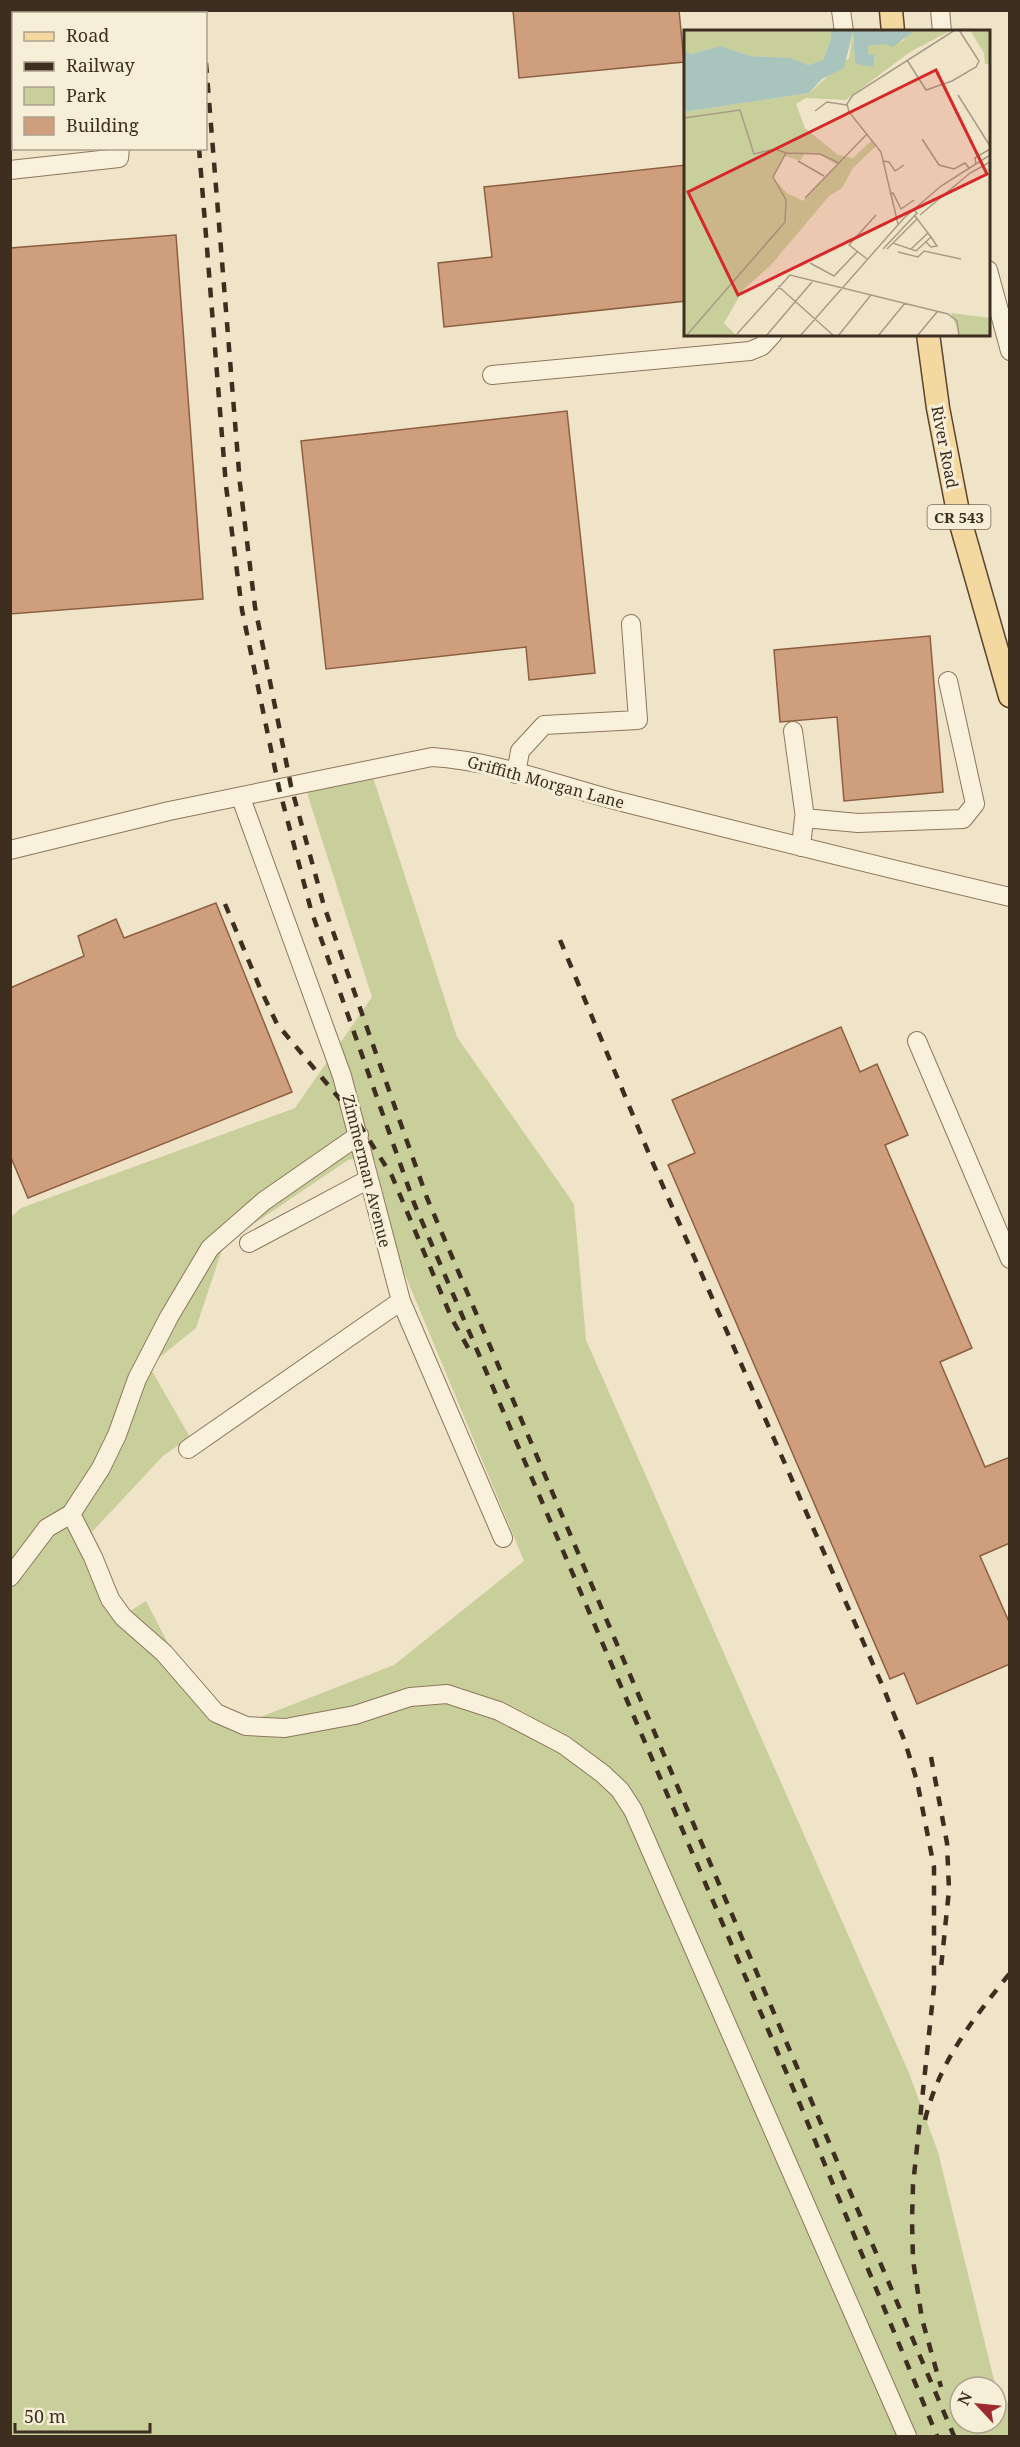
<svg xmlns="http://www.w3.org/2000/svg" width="1020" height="2447" font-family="'Noto Serif',serif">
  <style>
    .green { fill: #c9cf9b; fill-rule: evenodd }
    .building { fill: #cf9f7d; stroke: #8d5f41; stroke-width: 1.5 }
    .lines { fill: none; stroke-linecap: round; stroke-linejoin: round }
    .minor-casing { stroke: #8d765c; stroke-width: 20 }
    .major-casing { stroke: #5b4430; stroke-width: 25 }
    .minor { stroke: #faf1dc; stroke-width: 18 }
    .major { stroke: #f3d9a0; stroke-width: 22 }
    .rail { stroke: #3d2e20; stroke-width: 4.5; stroke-dasharray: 10 10; stroke-linecap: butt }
    .labels { text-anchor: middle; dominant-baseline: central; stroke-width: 6; stroke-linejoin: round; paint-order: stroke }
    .shield { fill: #f7eed8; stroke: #756857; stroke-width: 1.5 }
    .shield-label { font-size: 15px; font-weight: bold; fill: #3d2e20 }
    .street-label { font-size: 16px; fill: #3d2e20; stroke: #f7eed8 }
    .inset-road { fill: none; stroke: #a89b85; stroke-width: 1.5 }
    .view { fill: #d62828; fill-opacity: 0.15; stroke: #d62828; stroke-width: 3 }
    .inset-edge { fill: none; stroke: #3d2e20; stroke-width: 3 }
  </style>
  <rect width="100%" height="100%" fill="#f0e4c8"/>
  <path class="green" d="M370 768 457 1037 574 1204 586 1340 909 2073 938 2152 995 2384 1009 2405V2436H11V1217L21 1208 295 1108 372 997 308 796 306 782ZM365 1156 375 1161 401 1265 524 1561 394 1665 253 1720 225 1712 169 1645 146 1601 127 1613 92 1532 163 1456 190 1437 149 1366 196 1328 224 1244 348 1160ZM960 2387H996V2423H960Z"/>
  <path class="building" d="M513 10H679L684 62 519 78Z
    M686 165V301L444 327 438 263 492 257 484 187Z
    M176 235 203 599 10 614V248Z
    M567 411 595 673 529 680 526 647 326 669 301 441Z
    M930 636 943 792 844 801 837 717 780 722 774 650Z
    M216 903 292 1092 28 1198 10 1155V988L84 956 78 936 116 919 124 938Z
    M841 1027 860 1072 877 1064 908 1135 885 1145 972 1348 940 1362 985 1467 1010 1457V1543L980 1556 1010 1624V1664L917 1704 904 1673 890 1679 668 1165 695 1153 672 1100Z"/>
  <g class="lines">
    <g class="minor-casing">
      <path id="minor" d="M841 10 844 32
        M940 10 942 32
        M135 14V10
        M10 170 119 158 120 148
        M988 270 1010 351
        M492 375 750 351 762 346 773 334
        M793 731 805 818
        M516 774 520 751 544 725 638 720 631 624
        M241 798 342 1076 401 1301 503 1538
        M801 847 804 818 858 823 963 819 975 804 948 681
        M10 850 169 811 432 757C497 761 562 787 626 803 753 835 881 867 1010 897
        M917 1041 1010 1259
        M359 1135 264 1201 210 1248 169 1317 137 1379 117 1435 101 1468 71 1514 93 1557 110 1599 123 1617 164 1653 216 1713 246 1726 285 1728 355 1715 410 1697 447 1694 499 1711 564 1745 603 1774 620 1790 633 1810 907 2436
        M249 1243 369 1179
        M188 1449 401 1301
        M10 1577 47 1528 71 1514"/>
    </g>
    <g class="major-casing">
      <path id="major" d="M891 10 893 32
        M928 334 938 408 959 517 1010 696"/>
    </g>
    <use href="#minor" class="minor"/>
    <use href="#major" class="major"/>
    <path class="rail" d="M188 10V14
      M201 10 202 14
      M206 63 240 484 255 607 291 786 324 906 427 1198 954 2436
      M199 148 226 486 242 610 279 788 311 910 414 1203 799 2102 937 2436
      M225 904 260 988 277 1024 354 1116 392 1176 452 1319 472 1355
      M560 940 652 1161 883 1687 905 1742 917 1781 934 1867V1987L913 2185 912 2220 913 2260 922 2319 941 2387
      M931 1757 947 1843 949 1890 941 1968
      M925 2120C939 2062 973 2019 1010 1973"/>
  </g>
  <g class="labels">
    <rect class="shield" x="927.5" y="505" width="63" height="24" rx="4.5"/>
    <g class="shield-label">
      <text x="959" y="517">CR 543</text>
    </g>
    <g class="street-label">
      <text transform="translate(945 447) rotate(79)">River Road</text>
      <text transform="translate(546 782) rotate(15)">Griffith Morgan Lane</text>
      <text transform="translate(367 1171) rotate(76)">Zimmerman Avenue</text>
    </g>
  </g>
  <g transform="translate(684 30)">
    <rect width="306" height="306" fill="#f0e4c8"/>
    <path d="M0 0H146L147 9 139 30 124 35 107 28 67 26 36 16 7 24 0 20ZM232 0H268L226 22 162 70 122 68 112 74 121 98 154 125 169 128 188 110 192 116 169 138 158 158 145 166 87 235 59 260 40 293 53 306H0V82L125 63 165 28 169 2 171 34 189 36 191 26 184 24V16L219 11 225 2ZM121 123 137 125 153 135 119 171 103 163 89 148 101 126 116 131ZM282 0H306V34H301L300 23 287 2ZM267 283 306 288V306H276Z" fill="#c9cf9b" fill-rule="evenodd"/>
    <path d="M146 0H232L208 17 201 14 184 16V24L191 25 189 37 171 34 169 2 160 38 138 49 125 63 0 82V20L7 24 36 16 67 26 107 28 124 35 139 30 147 9Z" fill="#a9c4bc"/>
    <path class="inset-road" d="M223 30 242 60 268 51 292 37 295 31 275 0M274 65 306 116M131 81 143 72 163 75M0 88 56 80 70 124 91 119 102 123M238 109 255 135 270 139 281 133 285 138M114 131 140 146M199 131 205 132 211 141 220 135M292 134 291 128 306 119M206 164 209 163 217 179 230 170M121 168 183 104M236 185 286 143 306 132M214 194 197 122 165 82 163 74 169 65 271 0M242 212 247 217 253 216 247 207M209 213 233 189M199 219 233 183 229 179M203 219 209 213 232 221 247 207 231 186M227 219 244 203M214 222 234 227 240 221 277 229M183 229 165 215 192 185M126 233 150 246 173 222M94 256 150 306M53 304 106 245 264 284 273 291 275 306M2 306 101 192 102 170 89 147 102 123 136 124 155 133M82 306 128 252M116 306 220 188 257 156 306 125M154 306 187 265M194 306 221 273M233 306 253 282"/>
    <path class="view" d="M252 40 303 144 54 265 4 162Z"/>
    <rect width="306" height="306" class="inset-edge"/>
  </g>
  <rect width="1020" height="2447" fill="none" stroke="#3d2e20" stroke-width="24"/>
  <rect x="12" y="12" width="195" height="138" fill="#f7eed8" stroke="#ada18e" stroke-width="1.5"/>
  <rect x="24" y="32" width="30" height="9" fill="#f3d9a0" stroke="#ada18e" stroke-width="1.5"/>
  <text x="66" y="42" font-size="18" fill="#3d2e20">Road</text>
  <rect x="24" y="62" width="30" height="9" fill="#3d2e20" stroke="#ada18e" stroke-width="1.5"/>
  <text x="66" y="72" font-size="18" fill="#3d2e20">Railway</text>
  <rect x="24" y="87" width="30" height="18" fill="#c9cf9b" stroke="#ada18e" stroke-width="1.5"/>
  <text x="66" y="102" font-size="18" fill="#3d2e20">Park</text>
  <rect x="24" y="117" width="30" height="18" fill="#cf9f7d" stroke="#ada18e" stroke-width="1.5"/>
  <text x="66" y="132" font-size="18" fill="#3d2e20">Building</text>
  <g transform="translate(978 2405) rotate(296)"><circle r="28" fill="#f7eed8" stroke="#ada18e" stroke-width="1.5"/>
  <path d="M0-4.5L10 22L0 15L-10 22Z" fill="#9e2a2b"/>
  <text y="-9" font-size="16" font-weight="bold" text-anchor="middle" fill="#3d2e20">N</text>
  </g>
  <path d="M15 2423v9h135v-9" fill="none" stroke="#3d2e20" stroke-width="3"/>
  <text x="24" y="2423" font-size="18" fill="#3d2e20" stroke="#f7eed8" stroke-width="4.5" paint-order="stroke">50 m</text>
</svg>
